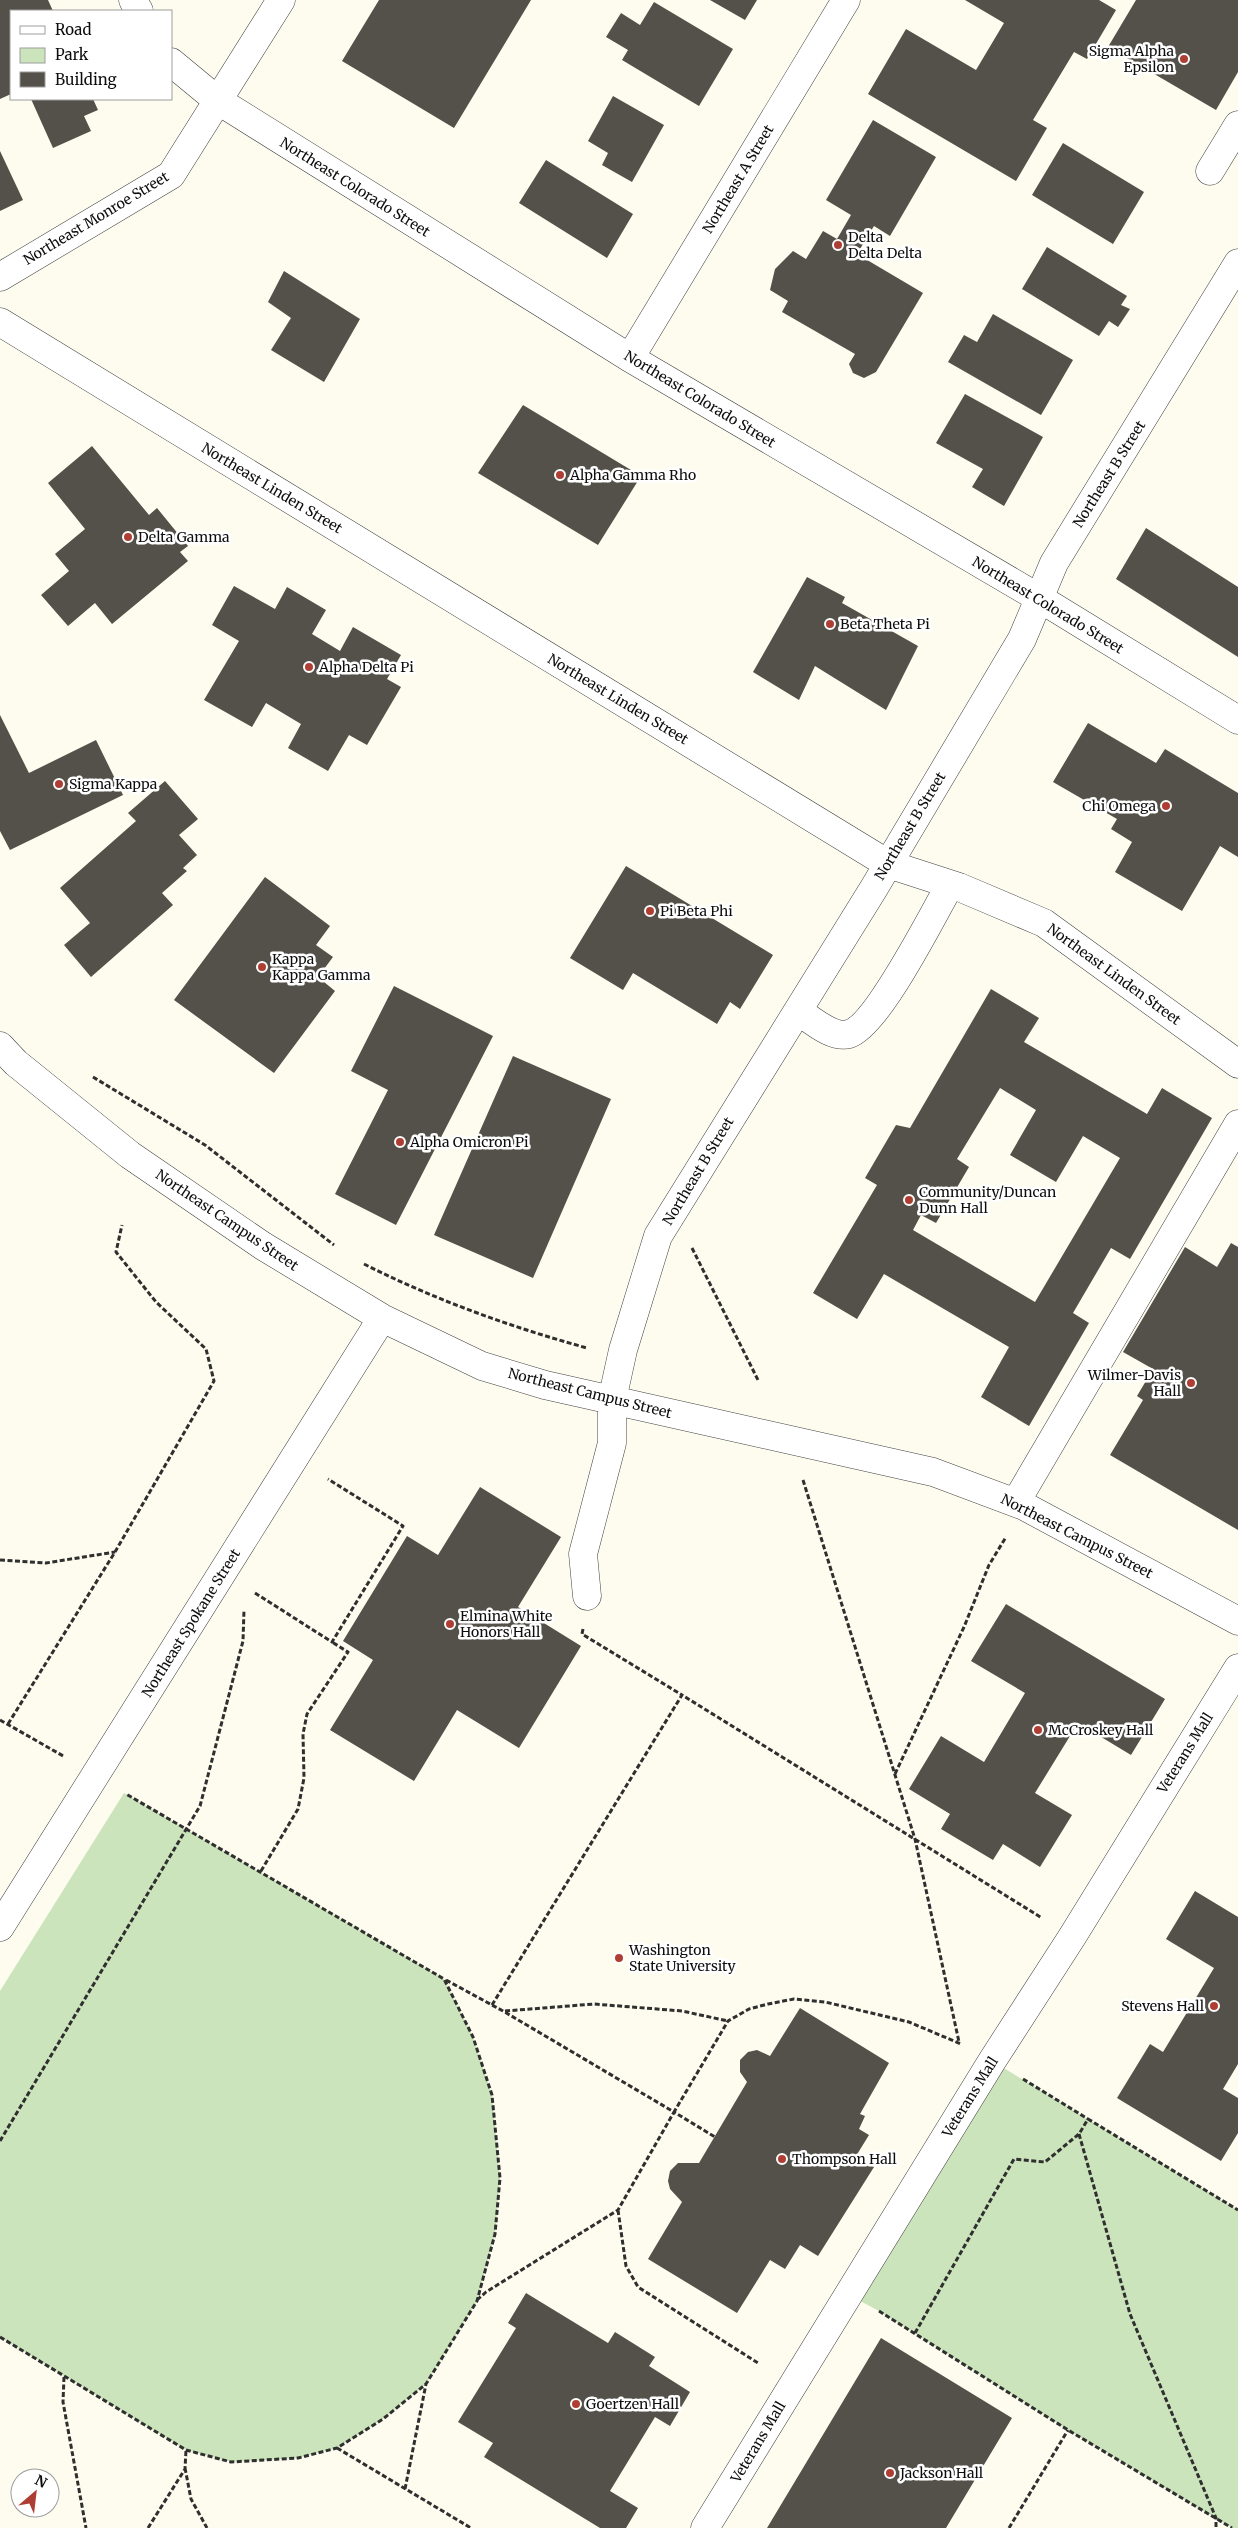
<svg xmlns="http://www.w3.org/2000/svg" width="1238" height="2528" font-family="Merriweather,serif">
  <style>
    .green { fill: #cbe4bb }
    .building { fill: #54504a; fill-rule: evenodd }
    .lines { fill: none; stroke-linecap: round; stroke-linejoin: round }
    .minor-casing { stroke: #404040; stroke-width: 29 }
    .path { stroke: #2f2f2f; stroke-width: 3; stroke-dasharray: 5 2.5; stroke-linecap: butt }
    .minor { stroke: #fff; stroke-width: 28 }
    .poi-dot { fill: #ae3e33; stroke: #fff; stroke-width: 2 }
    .labels { text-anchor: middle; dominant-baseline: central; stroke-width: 5; stroke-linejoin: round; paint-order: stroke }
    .poi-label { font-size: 14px; fill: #0d0d0d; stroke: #fff; text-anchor: start }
    .street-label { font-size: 14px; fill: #0d0d0d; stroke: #fff }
  </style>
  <rect width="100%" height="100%" fill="#fdfcee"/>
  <path class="green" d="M124 1793 444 1979 473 2037 492 2095 500 2178 495 2234 477 2301 426 2384 383 2419 337 2448 298 2458 231 2462 186 2450 0 2337V1991Z
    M992 2061 1238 2210V2528H1232L1068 2430 879 2311 849 2295Z"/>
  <path class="building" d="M0 0H48L53 11H11V94L0 99Z
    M379 0H531L454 128 342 61Z
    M710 0H757L745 20Z
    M965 0H1099L1116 10 1087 59 1074 52 1033 120 1047 128 1016 181 868 94 906 29 976 70 1004 23Z
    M1136 0H1238V72L1216 110 1108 47Z
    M654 2 733 49 699 106 622 60 628 50 606 37 621 13 640 25Z
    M613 96 664 125 632 182 602 165 608 153 588 141Z
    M31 99H93L98 110 84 116 91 131 53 148Z
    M873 120 936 157 890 236 874 226 857 254 923 293 876 372 864 378 853 373 849 364 855 354 782 312 788 301 770 290 775 269 793 251 806 259 823 231 837 239 851 215 826 200Z
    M1063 143 1144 192 1113 244 1032 195Z
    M0 151 23 200 0 211Z
    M546 160 633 214 607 258 519 203Z
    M1047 247 1127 296 1121 305 1130 309 1118 327 1109 321 1099 336 1022 289Z
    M284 271 360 319 324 382 271 350 291 318 268 302Z
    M993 314 1073 360 1041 415 948 362 964 335 977 342Z
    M965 394 1043 437 1004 506 972 487 983 469 936 443Z
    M523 405 641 476 598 545 478 473Z
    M92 446 149 515 157 508 188 546 180 552 188 561 112 624 95 603 68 626 41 595 69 571 55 554 85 529 48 483Z
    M1146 528 1238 587V657L1116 579Z
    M807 577 845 597 842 603 918 646 886 710 815 666 799 700 753 672Z
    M234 586 275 609 287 587 326 610 312 634 340 651 353 627 401 655 387 679 401 687 367 745 349 735 328 771 288 748 301 724 266 703 252 727 204 700 239 641 212 625Z
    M0 715 29 773 96 740 123 795 10 850 0 831Z
    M1088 723 1156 763 1165 749 1238 793V857L1220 846 1182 911 1115 872 1132 842 1111 829 1117 819 1053 782Z
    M165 781 198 819 179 835 197 855 183 868 187 871 162 893 173 905 91 977 64 945 90 923 60 888 136 821 128 813Z
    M626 866 773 955 740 1009 730 1002 717 1024 633 973 623 990 570 958Z
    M265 877 330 926 316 945 333 957 318 977 335 991 274 1073 174 1000Z
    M394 986 493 1036 396 1225 335 1194 388 1090 351 1071Z
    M991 989 1039 1018 1024 1042 1147 1114 1162 1088 1212 1118 1130 1259 1111 1248 1073 1313 1089 1323 1029 1426 981 1397 1009 1347 884 1274 857 1319 813 1293 877 1185 865 1178 896 1125 910 1128ZM1000 1088 1036 1110 1010 1155 1056 1182 1083 1136 1120 1158 1035 1302 913 1230 921 1215 936 1223 969 1167 957 1159Z
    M513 1056 611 1099 533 1278 434 1235Z
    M1231 1243 1238 1247V1530L1110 1455 1143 1400 1137 1396 1153 1369 1123 1352 1185 1247 1217 1267Z
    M480 1487 561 1537 518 1607 581 1646 519 1748 457 1710 414 1781 330 1730 373 1660 343 1641 407 1536 438 1555Z
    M1006 1604 1165 1699 1131 1755 1078 1723 1035 1793 1072 1815 1040 1867 1003 1844 993 1860 941 1829 950 1814 909 1789 941 1736 984 1762 1025 1693 971 1661Z
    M1195 1891 1238 1917V2064L1223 2089 1238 2098V2133L1221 2161 1117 2098 1150 2044 1163 2052 1214 1968 1166 1939Z
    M800 2008 889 2063 860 2114 865 2116 859 2129 869 2135 856 2156 874 2167 818 2256 800 2245 785 2269 770 2260 737 2313 648 2259 682 2202 670 2189 668 2181 670 2171 678 2163H699L747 2082 740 2072V2060L748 2052 757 2050 770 2056Z
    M526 2293 608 2343 615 2332 655 2357 649 2366 690 2392 670 2426 655 2417 610 2491 638 2508 626 2528H600L484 2457 493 2443 458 2422 516 2328 508 2323Z
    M881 2338 1012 2418 946 2528H767Z"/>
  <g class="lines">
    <g class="minor-casing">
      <path id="minor" d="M133 0 139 11
        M171 62 217 100 630 358 1039 598 1238 720
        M1210 171 1238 125
        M0 277 171 175 281 0
        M0 322 888 864 959 887 1044 923 1238 1064
        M630 358 846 0
        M798 1011C811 1019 832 1039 849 1034 878 1025 933 914 950 885
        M0 1046 16 1063 130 1155 263 1246 382 1318 482 1366 545 1385 933 1472 1024 1506 1238 1621
        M1016 1502 1238 1124
        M587 1596 583 1554 612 1443V1400L623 1350 658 1236 874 888 1022 639 1054 563 1238 263
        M0 1927 382 1318
        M705 2528 992 2061 1072 1937 1238 1668"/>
    </g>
    <path class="path" d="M93 1077 205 1145 334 1245
      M692 1248 759 1382
      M364 1264C435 1300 511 1327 587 1348
      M803 1480 915 1839 959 2042
      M0 1560 46 1563 115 1552
      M255 1593 332 1642 403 1526 328 1479
      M583 1629 582 1634 682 1695
      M0 1720 65 1757
      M8 1724 115 1552 214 1381 206 1349 156 1302 116 1252 122 1225
      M895 1774 964 1627 989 1565 1006 1537
      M261 1871 298 1809 304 1778 303 1734 307 1714 348 1652 332 1642
      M446 1980 503 2011 674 2112 728 2021 749 2009 768 2004 794 1999 825 2002 909 2022 961 2044
      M492 2005 682 1695 1042 1918
      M505 2011 594 2004 682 2011 728 2021
      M1023 2079 1088 2119
      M1079 2134 1130 2314 1216 2518V2528
      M0 2141 200 1806 243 1641 244 1610
      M618 2210 626 2266 638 2287 758 2363
      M477 2300 486 2292 618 2210 674 2112 715 2137
      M879 2311 1068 2430 1232 2528
      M915 2333 1014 2159 1045 2162 1079 2134 1088 2119 1238 2210
      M0 2337 186 2450 231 2462 298 2458 337 2448 383 2419 426 2384 477 2301 495 2234 500 2178 492 2095 473 2037 444 1979 126 1794
      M64 2377 63 2402 86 2528
      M337 2448 471 2528
      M185 2468 191 2499 207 2528
      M405 2489 426 2384
      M148 2528 185 2469 186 2450
      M1009 2528 1068 2430"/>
    <use href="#minor" class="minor"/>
  </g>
  <g class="poi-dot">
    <circle cx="1184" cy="59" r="5"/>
    <circle cx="838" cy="245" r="5"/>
    <circle cx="560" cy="475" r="5"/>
    <circle cx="128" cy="537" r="5"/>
    <circle cx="830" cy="624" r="5"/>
    <circle cx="309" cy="667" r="5"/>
    <circle cx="59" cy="784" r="5"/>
    <circle cx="1166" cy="806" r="5"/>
    <circle cx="650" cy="911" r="5"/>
    <circle cx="262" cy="967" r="5"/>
    <circle cx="400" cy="1142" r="5"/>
    <circle cx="909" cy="1200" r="5"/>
    <circle cx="1191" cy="1383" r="5"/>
    <circle cx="450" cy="1624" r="5"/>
    <circle cx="1038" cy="1730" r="5"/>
    <circle cx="619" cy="1958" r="5"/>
    <circle cx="1214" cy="2006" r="5"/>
    <circle cx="782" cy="2159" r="5"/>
    <circle cx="576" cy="2404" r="5"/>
    <circle cx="890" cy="2473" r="5"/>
  </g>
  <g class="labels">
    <g class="poi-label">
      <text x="1174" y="51" text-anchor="end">Sigma Alpha<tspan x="1174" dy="16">Epsilon</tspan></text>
      <text x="848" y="237">Delta<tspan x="848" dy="16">Delta Delta</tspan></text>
      <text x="570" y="475">Alpha Gamma Rho</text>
      <text x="138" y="537">Delta Gamma</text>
      <text x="840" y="624">Beta Theta Pi</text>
      <text x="319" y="667">Alpha Delta Pi</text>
      <text x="69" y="784">Sigma Kappa</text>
      <text x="1156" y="806" text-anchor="end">Chi Omega</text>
      <text x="660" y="911">Pi Beta Phi</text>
      <text x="272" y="959">Kappa<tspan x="272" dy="16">Kappa Gamma</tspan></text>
      <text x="410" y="1142">Alpha Omicron Pi</text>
      <text x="919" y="1192">Community/Duncan<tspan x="919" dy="16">Dunn Hall</tspan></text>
      <text x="1181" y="1375" text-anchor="end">Wilmer-Davis<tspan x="1181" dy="16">Hall</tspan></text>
      <text x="460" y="1616">Elmina White<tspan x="460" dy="16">Honors Hall</tspan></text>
      <text x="1048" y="1730">McCroskey Hall</text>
      <text x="629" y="1950">Washington<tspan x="629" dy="16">State University</tspan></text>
      <text x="1204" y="2006" text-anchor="end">Stevens Hall</text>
      <text x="792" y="2159">Thompson Hall</text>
      <text x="586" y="2404">Goertzen Hall</text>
      <text x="900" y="2473">Jackson Hall</text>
    </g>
    <g class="street-label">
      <text transform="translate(738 179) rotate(-59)">Northeast A Street</text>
      <text transform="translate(355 187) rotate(32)">Northeast Colorado Street</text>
      <text transform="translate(96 218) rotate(-31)">Northeast Monroe Street</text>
      <text transform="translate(700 399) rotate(31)">Northeast Colorado Street</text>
      <text transform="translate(1109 474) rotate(-58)">Northeast B Street</text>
      <text transform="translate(272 488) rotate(31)">Northeast Linden Street</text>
      <text transform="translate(1048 605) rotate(31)">Northeast Colorado Street</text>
      <text transform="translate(618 699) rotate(31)">Northeast Linden Street</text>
      <text transform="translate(910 826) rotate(-59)">Northeast B Street</text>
      <text transform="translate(1114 974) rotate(36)">Northeast Linden Street</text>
      <text transform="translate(698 1171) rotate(-59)">Northeast B Street</text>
      <text transform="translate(227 1220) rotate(34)">Northeast Campus Street</text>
      <text transform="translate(590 1393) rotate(14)">Northeast Campus Street</text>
      <text transform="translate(1077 1536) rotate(27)">Northeast Campus Street</text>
      <text transform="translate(191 1623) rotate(-58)">Northeast Spokane Street</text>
      <text transform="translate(1185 1753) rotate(-58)">Veterans Mall</text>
      <text transform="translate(970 2097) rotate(-58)">Veterans Mall</text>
      <text transform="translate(758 2442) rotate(-59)">Veterans Mall</text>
    </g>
  </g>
  <rect x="10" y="10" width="162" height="90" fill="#ffffff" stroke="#9e9e9e"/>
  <rect x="20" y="26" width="25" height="8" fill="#ffffff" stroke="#9e9e9e"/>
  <text x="55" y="35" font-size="15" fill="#0d0d0d">Road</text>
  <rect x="20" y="48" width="25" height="15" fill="#cbe4bb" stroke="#9e9e9e"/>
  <text x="55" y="60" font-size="15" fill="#0d0d0d">Park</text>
  <rect x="20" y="72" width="25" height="15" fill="#54504a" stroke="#9e9e9e"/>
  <text x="55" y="85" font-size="15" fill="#0d0d0d">Building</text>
  <g transform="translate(35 2493) rotate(28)"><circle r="24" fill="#ffffff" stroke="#9e9e9e"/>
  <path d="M0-4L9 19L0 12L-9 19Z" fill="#ae3e33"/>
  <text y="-8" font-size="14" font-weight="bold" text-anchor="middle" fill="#0d0d0d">N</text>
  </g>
</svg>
